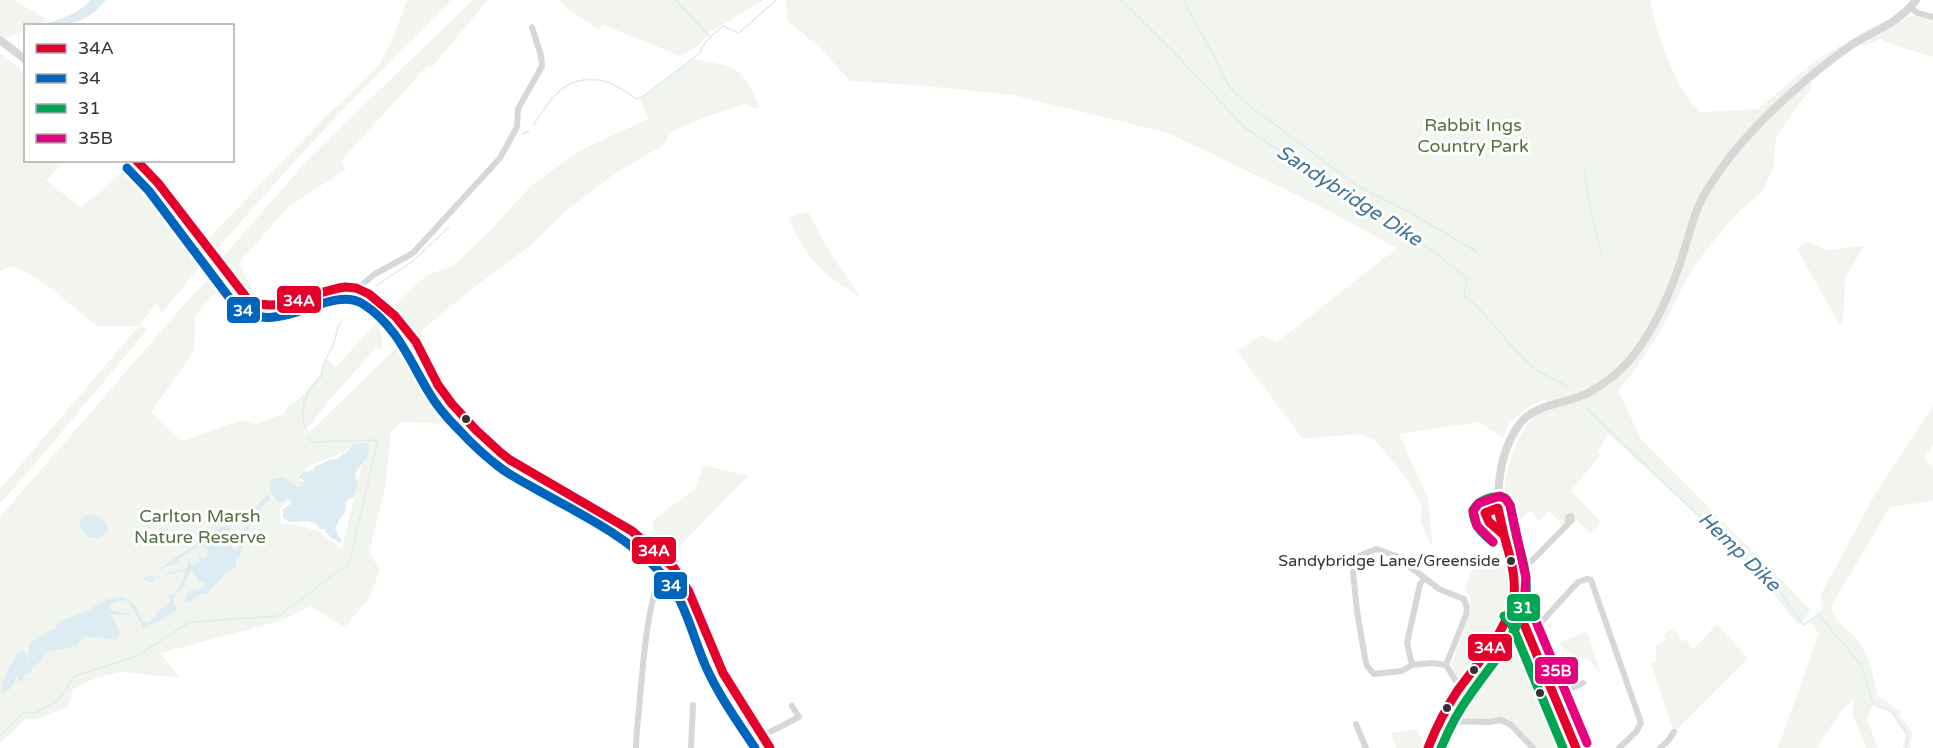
<svg xmlns="http://www.w3.org/2000/svg" width="1933" height="748" font-family="'Varela Round',sans-serif">
  <style>
    .green { fill: #f1f5ed; fill-rule: evenodd }
    .water { fill: #ddebf3 }
    .lines { fill: none; stroke-linecap: round; stroke-linejoin: round }
    .stream { stroke: #ddebf3; stroke-width: 1.5 }
    .minor { stroke: #d7d7d7; stroke-width: 6 }
    .tertiary { stroke: #d7d7d7; stroke-width: 8 }
    .bus-1-casing { stroke: #fff; stroke-width: 14 }
    .bus-2-casing { stroke: #fff; stroke-width: 14 }
    .bus-3-casing { stroke: #fff; stroke-width: 14 }
    .bus-4-casing { stroke: #fff; stroke-width: 14 }
    .bus-1 { stroke: #e4002b; stroke-width: 9 }
    .bus-2 { stroke: #0065bd; stroke-width: 9 }
    .bus-3 { stroke: #00a651; stroke-width: 9 }
    .bus-4 { stroke: #e5007d; stroke-width: 9 }
    .bus-dot { fill: #333; stroke: #fff; stroke-width: 2 }
    .labels { text-anchor: middle; dominant-baseline: central; stroke-width: 6; stroke-linejoin: round; paint-order: stroke }
    .bus-label { font-size: 16px; fill: #333; stroke: #fff; text-anchor: end }
    .park-label { font-size: 18px; fill: #56703f; stroke: #fff }
    .water-label { font-size: 20px; font-style: italic; fill: #3f7597; stroke: #fff }
    .line-badge { stroke: #fff; stroke-width: 2 }
    .badge-label { font-size: 16px; text-anchor: middle; font-weight: bold; fill: #fff }
  </style>
  <rect width="100%" height="100%" fill="#fff"/>
  <path class="green" d="M0 0H14L49 21 37 25 26 26 25 30 7 38 0 35Z
    M407 0H453C369 79 292 163 216 250L208 239 327 115 379 65 393 39Z
    M473 0H488L432 67 428 65 341 161 346 169 287 208 239 263 256 297H250L221 259 312 155Z
    M559 0H763L710 32 697 47 678 57 676 54 603 25 598 29 568 9Z
    M786 0H1651C1652 23 1672 74 1685 93 1689 100 1695 106 1700 112L1758 109 1819 58 1881 22 1809 75 1811 88 1776 137 1774 165 1763 191 1735 215 1704 253 1688 276 1660 332 1634 371 1618 390 1641 439 1739 538 1764 561 1810 610 1799 626C1745 553 1675 496 1609 434L1597 452 1601 454 1571 491 1601 522 1590 533 1576 519 1566 529 1549 510 1539 521 1530 510 1505 535C1498 501 1509 439 1536 415 1540 411 1548 410 1553 408L1544 399 1527 408 1508 424 1503 438 1479 422 1399 434 1428 499 1433 549 1421 523 1422 506 1407 479 1375 440 1361 434 1303 439 1237 351 1262 335 1276 343 1397 248 1316 204 1168 133 1013 95 926 86 850 81 821 49 787 20Z
    M1911 16 1933 20V57L1903 48 1880 39 1856 48Z
    M0 53 25 73 26 160 66 161 46 180 81 208 132 163 160 193 208 256 162 313 156 303 140 325 147 330 23 478 0 503V489L139 326H97L49 287 27 272 11 266 0 271Z
    M693 59C735 67 743 65 759 107L752 108 746 104 705 117 669 133 665 144 614 174 566 211 530 246 477 285 421 331 433 368 416 337 391 308 427 275 453 266 492 229 530 187 579 151 648 119 640 98Z
    M808 212 829 251 860 297C824 275 804 258 789 217Z
    M1807 241 1825 250 1864 246 1845 278 1843 324H1839L1797 249Z
    M212 275C226 283 243 293 245 310L224 292 212 296 195 316 194 351 151 412 182 441 242 420 254 424 284 414C286 406 294 403 300 398 312 386 321 374 327 359L336 367 377 322 382 339V349H375L327 403 311 424 303 430 306 436 405 339 417 351 467 425 401 422 391 432 385 488 369 553 380 569 370 597 345 627 310 606 280 621 160 653 180 678 121 672 93 679 73 689 68 707 37 719H26L0 743V517L183 306ZM352 448 366 449 342 549 319 532H321L296 525 281 523 279 511 297 486 305 483 296 477 306 469 305 468Z
    M1933 406V445L1924 457 1933 468V501L1890 507 1831 606C1832 622 1850 629 1859 642 1870 657 1874 677 1877 695L1901 712 1899 714 1912 732 1910 748H1903L1906 735 1891 713 1873 704 1867 719 1878 748H1866L1852 713 1854 700 1843 709 1816 748H1778L1819 633 1809 621 1823 608 1820 596 1873 498Z
    M703 465 748 476 670 556 659 545 652 521 696 488Z
    M1476 555 1504 568C1508 575 1510 591 1508 600 1505 616 1479 662 1466 673 1462 677 1462 676 1457 676L1453 671 1452 663 1471 609 1470 595 1465 591Z
    M1511 607 1516 611 1576 748H1533L1506 721H1439Z
    M1717 624 1748 658 1674 732 1651 663 1657 660 1655 646 1665 640 1664 634 1674 628 1682 642 1686 639 1693 650Z
    M1587 631 1602 678C1598 672 1595 665 1590 661 1579 652 1566 658 1560 643Z
    M1410 730H1417L1424 741 1422 748H1396L1391 733Z"/>
  <path class="water" d="M91 0H106C87 23 69 26 42 25 60 20 77 14 91 0Z
    M368 443C373 457 361 463 355 474L358 483 354 497 346 501C345 504 347 510 344 514 335 526 333 527 342 541L339 543 335 539H332L324 529H319L317 524 308 521 290 522 283 518V509L292 503 288 499 279 503C274 495 265 490 271 480L283 477 298 487 304 481 301 478H297L305 471 307 472 314 469V467L332 459H338L343 453H346L353 445Z
    M268 495 270 496V500C263 505 255 512 254 523L249 526C249 528 249 531 248 533 246 538 240 541 244 548L241 549V555L236 560V567L231 569 229 573H226L207 594H200L190 602 186 601 185 596 192 589 197 590 205 586 204 582 199 583 191 569 183 588 175 595 173 602 175 607 179 608 162 620 151 624 145 629 141 628 142 625 131 606 125 600 117 601 110 605 109 609 129 615 111 614 120 633 116 640 87 636 83 637 76 646 44 653 41 661C30 669 36 660 30 674L26 673 21 683 17 676C14 683 11 692 1 693 1 683 13 655 23 650L26 654 28 661 29 645 38 637 45 635 50 630 54 629 60 621 87 611 105 600 123 596 136 606 142 621 148 623C156 617 160 607 169 603L170 600 166 595 172 596 181 585 186 572 184 571 157 577 151 582 142 579 149 575 155 578 187 568 188 560 192 565 200 561 197 552 202 558 206 557 208 551 204 547 198 545 188 554 180 557 179 562 154 572 210 535 217 528 231 525 229 538 232 548 237 550C241 537 255 500 268 495Z
    M93 513 103 519 109 530C98 544 82 538 79 522L84 516Z"/>
  <g class="lines">
    <path class="stream" d="M676 0 710 37
      M1121 0 1171 49 1245 128 1438 255 1467 278 1464 295C1490 315 1506 345 1532 366 1542 375 1557 381 1569 387
      M1183 0 1213 54 1222 74 1231 89 1246 103 1356 185 1411 213 1477 252
      M534 124C552 97 566 73 604 81 615 83 627 93 637 99L644 96 700 53C703 41 715 33 723 26L739 33 776 0
      M522 134 529 131
      M1584 170 1592 217 1602 256
      M376 286 413 261 449 227
      M1585 407 1685 503 1776 586 1803 625 1819 615 1861 665 1874 705 1891 710 1908 735 1906 748
      M0 735 24 712 36 713 58 700 75 676 137 656 190 622 279 616 349 563 378 440 312 442C297 417 300 395 322 376 322 359 332 353 335 339 337 332 336 329 341 322"/>
    <path class="minor" d="M1910 8 1918 13 1933 17
      M358 288 375 274 413 253 500 158 517 127 518 109 542 66 541 56 532 27
      M1514 579 1572 520 1571 516 1568 517V523
      M1511 607 1516 611 1521 617 1576 748
      M1528 633 1534 630 1578 582 1587 579 1591 580 1641 723 1636 732 1619 748
      M1412 665 1407 643 1420 584 1425 578
      M1446 665 1432 663 1412 665 1402 671 1374 674 1367 666 1365 658 1357 611 1353 572 1359 556 1376 549 1396 556 1439 589 1464 599 1467 608 1466 615 1446 665 1460 688
      M1553 696 1583 683
      M1439 721 1489 722 1501 720 1511 725 1533 748
      M1356 724 1366 748
      M762 736 799 717 792 706
      M636 748C636 731 639 714 640 697 644 655 647 600 666 562
      M691 748 693 705
      M1445 748 1459 720
      M1660 748 1668 741 1674 732"/>
    <path class="tertiary" d="M0 40 26 60
      M136 160 158 183 211 253
      M219 263 243 296 250 302 261 305H275L338 288H358L369 294 386 308 408 333 420 350 446 396 457 410 479 432 510 460 632 531C649 544 673 564 684 582 699 607 705 636 717 662 731 693 751 720 770 748
      M1428 748C1436 727 1446 708 1459 689 1478 661 1510 628 1513 593 1515 574 1508 555 1504 537 1495 500 1496 459 1518 426 1534 402 1567 405 1590 392 1604 384 1618 373 1628 362 1650 336 1667 301 1678 269 1686 248 1690 226 1699 205 1707 187 1721 169 1733 153 1764 115 1810 74 1850 46 1874 30 1897 25 1916 0"/>
    <g class="bus-1-casing">
      <path id="bus-1" d="M136 160 158 183 249 301C280 314 314 291 345 287L356 288 369 294 395 316 416 342 438 385 452 404 476 430 501 453 510 460 632 531 674 568 689 592 723 673 770 748
        M1498 508 1504 535 1489 522 1485 513Z
        M1511 607 1521 617 1576 748
        M1428 748C1436 728 1446 708 1458 690 1479 661 1508 631 1514 594 1516 574 1509 554 1504 535"/>
    </g>
    <g class="bus-2-casing">
      <path id="bus-2" d="M127 168 149 191 231 300C271 347 327 282 363 304 396 325 409 359 428 391 436 405 447 418 459 430 472 444 487 458 502 469 512 476 523 482 534 488 576 512 624 534 658 570 685 596 691 633 706 667 719 696 738 722 755 748"/>
    </g>
    <g class="bus-3-casing">
      <path id="bus-3" d="M1493 542C1482 533 1473 525 1473 510 1479 500 1494 494 1505 498L1510 505 1515 530
        M1504 616 1511 623 1563 748
        M1441 748C1449 729 1458 711 1470 695 1491 664 1522 633 1526 594 1528 574 1521 554 1516 535"/>
    </g>
    <g class="bus-4-casing">
      <path id="bus-4" d="M1493 542 1477 526 1473 511 1479 503 1500 496 1506 499 1510 505 1526 578 1524 602 1532 612 1587 743"/>
    </g>
    <use href="#bus-1" class="bus-1"/>
    <use href="#bus-2" class="bus-2"/>
    <use href="#bus-3" class="bus-3"/>
    <use href="#bus-4" class="bus-4"/>
  </g>
  <g class="bus-dot">
    <circle cx="466" cy="419" r="5"/>
    <circle cx="1511" cy="561" r="5"/>
    <circle cx="1474" cy="670" r="5"/>
    <circle cx="1540" cy="693" r="5"/>
    <circle cx="1447" cy="708" r="5"/>
  </g>
  <g class="labels">
    <g class="bus-label">
      <text x="1500" y="561">Sandybridge Lane/Greenside</text>
    </g>
    <g class="park-label">
      <text x="1473" y="125">Rabbit Ings<tspan x="1473" dy="21">Country Park</tspan></text>
      <text x="200" y="516">Carlton Marsh<tspan x="200" dy="21">Nature Reserve</tspan></text>
    </g>
    <g class="water-label">
      <text transform="translate(1349 196) rotate(33)">Sandybridge Dike</text>
      <text transform="translate(1739 552) rotate(44)">Hemp Dike</text>
    </g>
  </g>
  <g class="line-badge">
    <rect x="276" y="285" width="46" height="29" rx="6" fill="#e4002b"/>
    <rect x="226" y="296" width="35" height="28" rx="6" fill="#0065bd"/>
    <rect x="631" y="536" width="46" height="29" rx="6" fill="#e4002b"/>
    <rect x="653" y="571" width="35" height="29" rx="6" fill="#0065bd"/>
    <rect x="1506" y="593" width="35" height="29" rx="6" fill="#00a651"/>
    <rect x="1467" y="633" width="46" height="29" rx="6" fill="#e4002b"/>
    <rect x="1534" y="656" width="45" height="29" rx="6" fill="#e5007d"/>
  </g>
  <g class="badge-label">
    <text x="299" y="306">34A</text>
    <text x="243" y="316">34</text>
    <text x="654" y="556">34A</text>
    <text x="671" y="591">34</text>
    <text x="1523" y="613">31</text>
    <text x="1490" y="653">34A</text>
    <text x="1556" y="676">35B</text>
  </g>
  <rect x="24" y="24" width="210" height="138" fill="#ffffff" stroke="#adadad" stroke-width="1.5"/>
  <rect x="36" y="44" width="30" height="9" fill="#e4002b" stroke="#adadad" stroke-width="1.5"/>
  <text x="78" y="54" font-size="18" fill="#333333">34A</text>
  <rect x="36" y="74" width="30" height="9" fill="#0065bd" stroke="#adadad" stroke-width="1.5"/>
  <text x="78" y="84" font-size="18" fill="#333333">34</text>
  <rect x="36" y="104" width="30" height="9" fill="#00a651" stroke="#adadad" stroke-width="1.5"/>
  <text x="78" y="114" font-size="18" fill="#333333">31</text>
  <rect x="36" y="134" width="30" height="9" fill="#e5007d" stroke="#adadad" stroke-width="1.5"/>
  <text x="78" y="144" font-size="18" fill="#333333">35B</text>
</svg>
